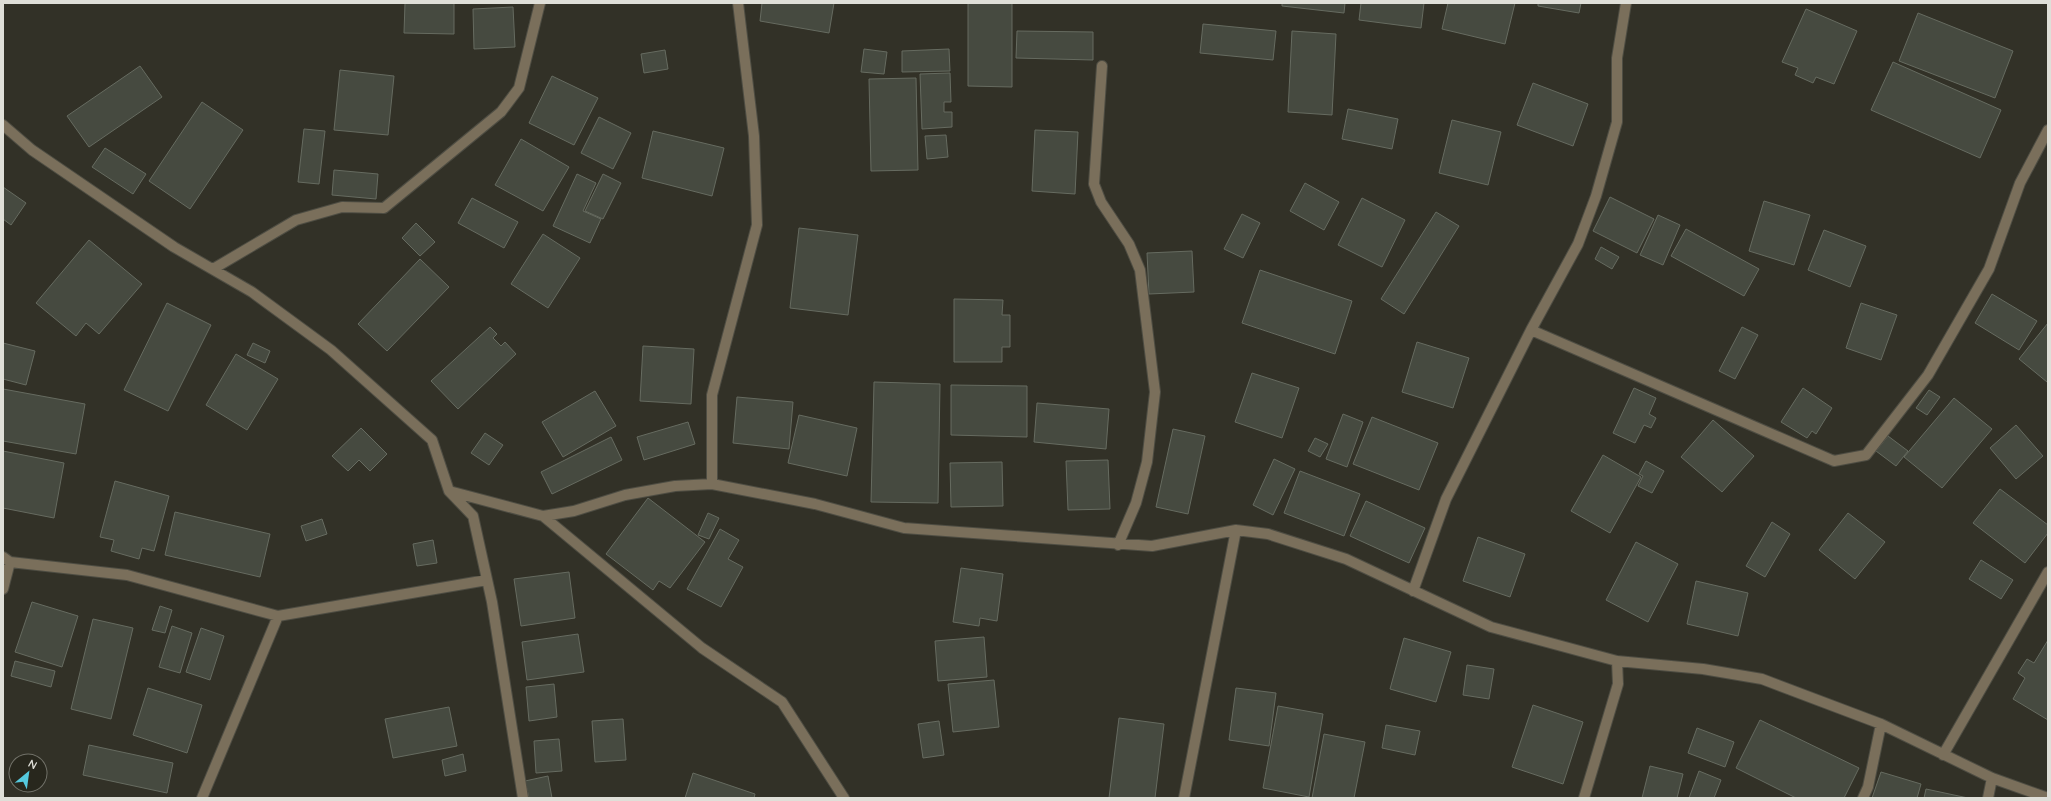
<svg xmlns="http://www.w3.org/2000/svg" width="2051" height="801" font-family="Quicksand,sans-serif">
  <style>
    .building { fill: #464a40; stroke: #666b60 }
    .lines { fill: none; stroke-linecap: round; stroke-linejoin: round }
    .minor-casing { stroke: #4e4d43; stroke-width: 12 }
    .minor { stroke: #7a6f5b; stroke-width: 10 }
  </style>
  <rect width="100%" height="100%" fill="#323127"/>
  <path class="building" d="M405 3H454V34L404 33Z
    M762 3H834L829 33 760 21Z
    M968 3H1012V87L968 86Z
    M1282 3H1345L1344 13 1282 6Z
    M1361 3H1424L1421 28 1359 20Z
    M1448 3H1515L1505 44 1442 29Z
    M1538 3H1581L1579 13 1538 6Z
    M513 7 515 47 474 49 473 9Z
    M1806 9 1857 31 1834 84 1816 77 1813 83 1795 75 1798 68 1782 62Z
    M1918 13 2013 51 1995 98 1899 61Z
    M1203 24 1276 31 1273 60 1200 53Z
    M1017 31 1093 32V60L1016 58Z
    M1292 31 1336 34 1332 115 1288 112Z
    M864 49 887 52 884 74 861 72Z
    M949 49 950 71 902 72V51Z
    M665 50 668 69 644 73 641 54Z
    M1893 62 2001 110 1980 158 1871 110Z
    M140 66 162 97 89 147 67 116Z
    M340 70 394 76 388 135 334 130Z
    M950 73 951 102H944V112H952V127L922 129 920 74Z
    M552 76 598 98 574 145 529 123Z
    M916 78 918 170 871 171 869 79Z
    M1533 83 1588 104 1573 146 1517 125Z
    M202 102 243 130 190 209 149 181Z
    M1348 109 1398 119 1392 149 1342 139Z
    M599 117 631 133 613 169 581 153Z
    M1452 120 1501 132 1488 185 1439 173Z
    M304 129 325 131 319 184 298 182Z
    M1035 130 1078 132 1075 194 1032 191Z
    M653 131 724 148 712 196 642 178Z
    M946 135 948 157 927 159 925 136Z
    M521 139 569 167 543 211 495 185Z
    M105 148 146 174 133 194 92 167Z
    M334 170 378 174 376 199 332 195Z
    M577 174 596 183 583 211 601 219 590 243 553 226Z
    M603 174 621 183 603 219 585 211Z
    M1305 183 1339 202 1324 230 1290 211Z
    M3 187 26 203 11 225 3 219Z
    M1610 197 1654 219 1637 253 1593 231Z
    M472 198 518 222 504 248 458 223Z
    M1362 198 1405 220 1382 267 1338 245Z
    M1764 201 1810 215 1794 265 1749 251Z
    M1436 212 1459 226 1404 314 1381 299Z
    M1242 214 1260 223 1243 258 1224 249Z
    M1658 215 1680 225 1663 265 1640 255Z
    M416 223 435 242 420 256 402 238Z
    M799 228 858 235 848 315 790 308Z
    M1686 229 1759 269 1744 296 1671 256Z
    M1824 230 1866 246 1850 287 1808 270Z
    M543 234 580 258 548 308 511 284Z
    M89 240 142 284 99 334 86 323 76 336 36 303Z
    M1601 247 1619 257 1612 269 1595 259Z
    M1192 251 1194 292 1149 294 1147 253Z
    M420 259 449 287 387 351 358 324Z
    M1260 270 1352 301 1335 354 1242 323Z
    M1992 294 2037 321 2019 350 1975 323Z
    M954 299 1003 300 1002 315H1010V347H1002V362H954Z
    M167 303 211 325 168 411 124 390Z
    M1861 303 1897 315 1881 360 1846 348Z
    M2048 323V380L2047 382 2019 359Z
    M490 327 497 334 493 338 501 346 505 342 516 354 458 409 431 381Z
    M1742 327 1758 335 1735 379 1719 371Z
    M1417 342 1469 358 1453 408 1402 392Z
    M3 343 35 351 26 385 3 379Z
    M253 343 270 351 265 363 247 355Z
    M643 346 694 349 691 404 640 401Z
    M236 354 278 379 247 430 206 405Z
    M1252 373 1299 388 1282 438 1235 422Z
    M874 382 940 384 938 503 871 502Z
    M951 385 1027 386V437L951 435Z
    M1634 388 1656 398 1649 414 1656 418 1651 428 1644 425 1635 443 1613 433Z
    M1803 388 1832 408 1816 434 1812 431 1807 438 1781 422Z
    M3 389 85 404 76 454 3 441Z
    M1929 390 1940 397 1927 415 1916 408Z
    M595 391 616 426 563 457 542 422Z
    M737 397 793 402 789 449 733 443Z
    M1954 398 1992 429 1942 488 1904 457Z
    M1037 403 1109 409 1106 449 1034 442Z
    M1343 414 1363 422 1347 467 1326 459Z
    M799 415 857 428 847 476 788 463Z
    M1372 417 1438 443 1419 490 1353 464Z
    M1713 420 1754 456 1722 492 1681 457Z
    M688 422 695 444 644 460 637 437Z
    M2016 425 2043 456 2016 479 1990 448Z
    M361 428 387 454 370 471 359 460 348 471 332 456Z
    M1173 429 1205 436 1188 514 1156 507Z
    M485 433 503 445 489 465 471 453Z
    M1888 436 1908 451 1896 466 1876 451Z
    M611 437 622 460 552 494 541 472Z
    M1315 438 1328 444 1320 457 1308 451Z
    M3 451 64 463 54 518 3 508Z
    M1603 455 1641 477 1610 533 1571 511Z
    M1274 459 1295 469 1273 515 1253 505Z
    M1108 460 1110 509 1068 510 1066 461Z
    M1646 461 1664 471 1652 493 1638 486 1643 476 1639 474Z
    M1002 462 1003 506 951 507 950 463Z
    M1300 471 1360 494 1344 536 1284 513Z
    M115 481 169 496 154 551 142 548 139 559 111 551 114 540 100 537Z
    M2000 489 2048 525V533L2025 563 1973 523Z
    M648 498 705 542 670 588 659 581 653 590 606 554Z
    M1366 501 1425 528 1409 563 1350 536Z
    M175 512 270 534 260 577 165 555Z
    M708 513 719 518 709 539 698 535Z
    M1848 513 1885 542 1855 579 1819 550Z
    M322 519 327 534 306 541 301 526Z
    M1772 522 1790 534 1765 577 1746 566Z
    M720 529 739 540 728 559 743 567 721 607 687 589Z
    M1478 537 1525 554 1510 597 1463 581Z
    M433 540 437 563 417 566 413 544Z
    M1636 542 1678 564 1648 622 1606 600Z
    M1981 560 2013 580 2001 599 1969 579Z
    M961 568 1003 574 997 621 980 618 979 626 953 622Z
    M569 572 575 618 521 626 514 579Z
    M1696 581 1748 593 1738 636 1687 624Z
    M32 602 78 616 62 667 15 652Z
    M160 606 172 610 165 633 152 630Z
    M93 619 133 628 111 719 71 709Z
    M172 626 192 633 180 673 159 667Z
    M201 628 224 636 210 680 186 672Z
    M578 634 584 672 527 680 522 642Z
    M984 637 987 677 938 681 935 641Z
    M1404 638 1451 652 1436 702 1390 689Z
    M2048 640V720L2013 699 2025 678 2018 673 2027 659 2034 663Z
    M15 661 55 671 51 687 11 676Z
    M1467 665 1494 669 1489 699 1463 695Z
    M994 680 999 727 953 732 948 684Z
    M554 684 557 717 529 721 526 687Z
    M148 688 202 705 187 753 133 735Z
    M1236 688 1276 693 1269 746 1229 740Z
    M1533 705 1583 722 1563 784 1512 767Z
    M1278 706 1323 714 1309 797 1263 788Z
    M449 707 457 746 393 758 385 719Z
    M1119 718 1164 724 1155 798H1109Z
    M623 719 626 760 595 762 592 721Z
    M1760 720 1859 768 1844 798H1796L1736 768Z
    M939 721 944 755 923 758 918 724Z
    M1386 725 1420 731 1415 755 1382 748Z
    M1697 728 1734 742 1725 767 1688 753Z
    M1324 734 1365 742 1354 798H1312Z
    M559 739 562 771 536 773 534 741Z
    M89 745 173 763 167 793 83 775Z
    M463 754 466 771 445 776 442 760Z
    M1650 766 1683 774 1677 798H1642Z
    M1699 771 1721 780 1714 798H1689Z
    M1881 772 1921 784 1917 798H1872Z
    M693 773 755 794 754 798H685Z
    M548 776 552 798H529L525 781Z
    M1926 789 1968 798H1924Z"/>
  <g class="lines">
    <g class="minor-casing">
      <path id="minor" d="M1102 66 1094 184 1101 202 1129 244 1140 270 1155 392 1147 462 1136 503 1118 545
        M3 125 32 150 174 247 252 292 331 350 432 440 449 491 473 516 492 602 523 798
        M213 269 296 220 342 207 384 208 501 112 519 88 540 3
        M1531 330 1834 461 1866 455 1928 375 1989 269 2020 183 2048 130
        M712 484V395L757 225 754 136 738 3
        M449 491 543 516 574 511 625 495 675 486 712 484 815 504 904 528 1152 546 1236 530 1268 534 1346 559 1491 627 1617 661 1703 669 1762 679 1881 724 1992 778 2048 798
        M543 516 702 648 782 702 844 798
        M3 557 10 562 127 575 278 616 487 580
        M3 589 10 562
        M1413 591 1446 499 1531 330 1578 244 1596 196 1617 122V58L1626 3
        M1943 755 2048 572
        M202 798 278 616
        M1184 798 1236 530
        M1584 798 1618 684 1617 661
        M1863 798 1868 787 1881 724
        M1988 798 1992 778"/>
    </g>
    <use href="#minor" class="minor"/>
  </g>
  <rect width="2051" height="801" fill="none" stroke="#dfdfd8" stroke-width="8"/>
  <g transform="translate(28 773) rotate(29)"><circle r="19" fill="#28271d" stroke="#717168"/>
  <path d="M0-3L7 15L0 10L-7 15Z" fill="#55cadf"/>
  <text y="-6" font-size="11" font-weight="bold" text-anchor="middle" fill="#dfdfd8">N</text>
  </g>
</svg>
